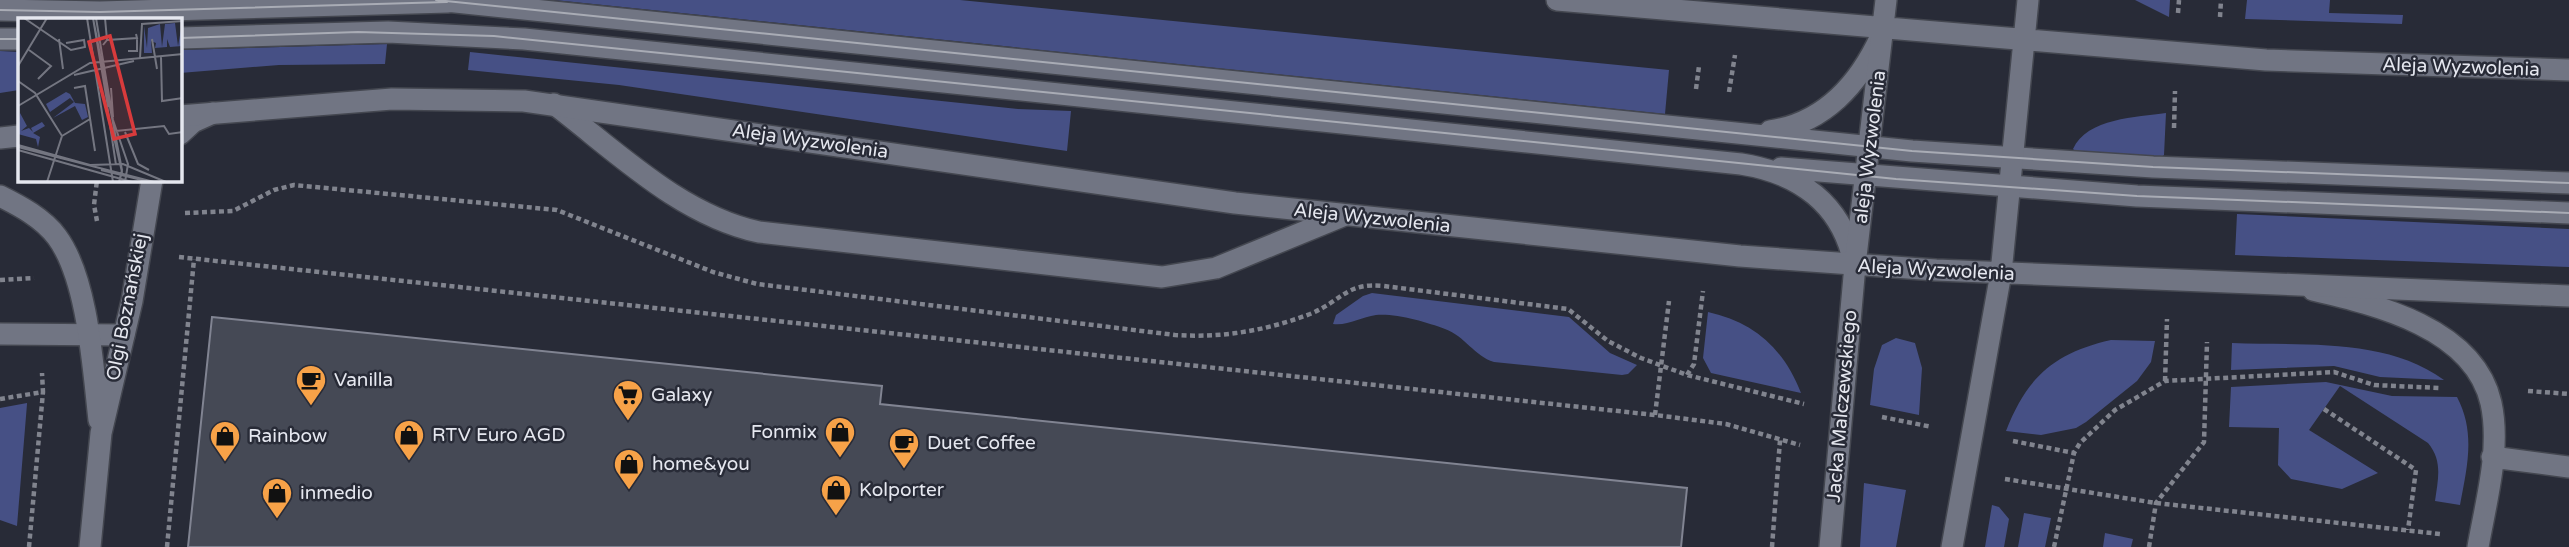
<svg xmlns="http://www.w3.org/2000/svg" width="2569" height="547" font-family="'Varela Round',sans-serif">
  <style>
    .green { fill: #465085 }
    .building { fill: #454955; stroke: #818492; stroke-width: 2 }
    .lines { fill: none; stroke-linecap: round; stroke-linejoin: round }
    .service-casing { stroke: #444750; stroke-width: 24 }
    .minor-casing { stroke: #444750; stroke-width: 24 }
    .tertiary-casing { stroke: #444750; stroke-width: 24 }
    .path { stroke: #81848e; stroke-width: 4.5; stroke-dasharray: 5 3.5; stroke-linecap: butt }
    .service { stroke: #717583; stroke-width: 21 }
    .minor { stroke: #717583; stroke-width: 21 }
    .tertiary { stroke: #717583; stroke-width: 21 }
    .tram { stroke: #a9acb5; stroke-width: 2 }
    .labels { text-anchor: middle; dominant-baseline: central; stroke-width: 5; stroke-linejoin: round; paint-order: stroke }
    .street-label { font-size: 19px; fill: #e5e7ef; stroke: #282b37 }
    .poi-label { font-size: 19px; fill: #e5e7ef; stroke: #282b37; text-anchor: start }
    .inset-road { fill: none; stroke: #747681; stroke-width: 2 }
    .view { fill: #d83b3c; fill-opacity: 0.15; stroke: #d83b3c; stroke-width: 3.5 }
    .inset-edge { fill: none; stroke: #e5e7ef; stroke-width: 3.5 }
  </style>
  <rect width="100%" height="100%" fill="#282b37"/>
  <path class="green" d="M554 0H960L1669 70 1665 114Z
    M2135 0H2170L2169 17Z
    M2247 0H2330L2329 13 2403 15 2402 24 2245 19Z
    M387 44 385 64 279 65 180 73V50Z
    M0 51 19 52V90L0 93Z
    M470 52 1018 109 1071 111 1067 151 619 85 468 70Z
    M2166 113 2164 155 2160 158 2076 152 2073 149C2087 118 2137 117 2166 113Z
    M2237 214 2569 229V267L2235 255Z
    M1372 293 1569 317 1610 353 1637 365 1628 374 1622 375 1494 362C1474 356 1465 336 1445 329 1427 322 1395 313 1376 315 1361 317 1348 326 1333 324L1336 315 1363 296Z
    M1708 312C1754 322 1784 349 1801 393L1711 373 1703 358Z
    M1896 338 1915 343 1922 368 1919 415 1870 405 1874 369 1882 345Z
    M2111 340 2155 341 2151 362 2137 381 2086 422 2076 428 2041 435 2006 431C2027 377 2054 353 2111 340Z
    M2232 343C2302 346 2385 337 2444 380L2380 377 2334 366 2231 370Z
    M2326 382 2392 396 2457 397C2476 433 2467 467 2460 505L2435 501C2438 479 2443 461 2428 443L2340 386 2309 430 2378 473 2342 489 2291 479 2278 465 2279 428 2229 427 2231 387Z
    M27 403V404L17 526 0 520V408Z
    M1864 483 1906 490 1896 547H1860Z
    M1992 505 1999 507 2009 519 2004 547H1985Z
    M2024 513 2051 518 2045 547H2018Z
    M2105 533 2133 539 2131 547H2103Z"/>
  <path class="building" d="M212 317 882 386 880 404 1687 488 1681 547H188Z"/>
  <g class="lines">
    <g class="service-casing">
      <path id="service" d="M436 0 1912 151 2153 167 2569 183
        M0 10 100 12 448 2
        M180 38 388 32 524 39 1741 164C1799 173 1842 204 1854 263
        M0 39H19
        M554 104C616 151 680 215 759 232L1162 277 1216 268 1345 215
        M1770 131C1824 123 1859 84 1881 36
        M1781 168 2137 196 2569 213
        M2313 290C2377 305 2474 328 2491 403 2501 449 2486 501 2478 547
        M0 334 124 335
        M2492 457 2569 467"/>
    </g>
    <g class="minor-casing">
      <path id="minor" d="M180 134 193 122 213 113
        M0 196C20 206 43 218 57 237 88 279 93 368 99 420
        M90 547 101 433 132 301 152 180"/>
    </g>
    <g class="tertiary-casing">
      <path id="tertiary" d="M1557 0 2266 60 2569 70
        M180 116 392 99 524 101 1235 203 1740 256 1936 270 2569 296
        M0 138 19 136
        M1830 547 1855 265 1886 0
        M1952 547 2001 273 2028 0"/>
    </g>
    <path class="path" d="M2178 13 2179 0
      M2220 17 2221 0
      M1696 89 1699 66
      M1729 92 1735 55
      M2174 128 2175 91
      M185 213 233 211 274 190 294 185 557 210 713 272 757 284 1175 335C1222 338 1265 331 1310 314 1342 301 1346 282 1384 286L1568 309 1608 341 1641 358 1687 375 1804 404
      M97 221 94 205 97 180
      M179 257 1655 415 1726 424 1800 445
      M0 280 34 278
      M1687 375 1694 364 1703 291
      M2165 381 2167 319
      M2528 391 2569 394
      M0 399 43 392 42 373
      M2324 409 2416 470 2408 530
      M1655 415 1669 301
      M1882 417 1932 427
      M2013 441 2074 453 2080 443 2115 410 2165 381 2334 372 2374 385 2439 388
      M2005 479 2156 503 2440 534
      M29 547 43 392
      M167 547 194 259
      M1772 547 1780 440
      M2054 547 2074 453
      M2149 547 2156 503 2204 442 2207 342"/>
    <use href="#service" class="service"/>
    <use href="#minor" class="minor"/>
    <use href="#tertiary" class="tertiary"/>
    <path class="tram" d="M436 0 1912 151 2153 167 2569 183
      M0 10 100 12 447 2
      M180 38 358 32 494 36 1896 179 2137 196 2569 213
      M0 39H19"/>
  </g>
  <defs>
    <g id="cafe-pin" transform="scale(1.575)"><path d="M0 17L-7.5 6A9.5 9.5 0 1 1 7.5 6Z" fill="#f7a248" stroke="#282b37"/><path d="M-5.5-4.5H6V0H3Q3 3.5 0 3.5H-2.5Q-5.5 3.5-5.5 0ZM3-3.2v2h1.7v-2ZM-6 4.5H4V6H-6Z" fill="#111"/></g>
    <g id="supermarket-pin" transform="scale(1.575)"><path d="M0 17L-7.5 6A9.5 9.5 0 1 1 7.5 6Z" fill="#f7a248" stroke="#282b37"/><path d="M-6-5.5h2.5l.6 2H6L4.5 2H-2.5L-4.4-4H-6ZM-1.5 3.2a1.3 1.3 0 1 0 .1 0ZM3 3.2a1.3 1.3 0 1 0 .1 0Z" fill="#111"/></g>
    <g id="shop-pin" transform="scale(1.575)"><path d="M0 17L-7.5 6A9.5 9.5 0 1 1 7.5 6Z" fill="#f7a248" stroke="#282b37"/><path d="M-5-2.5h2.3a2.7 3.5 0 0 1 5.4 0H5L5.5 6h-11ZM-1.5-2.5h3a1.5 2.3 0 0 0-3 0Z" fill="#111"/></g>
  </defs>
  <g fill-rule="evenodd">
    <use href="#cafe-pin" x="311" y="380"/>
    <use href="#supermarket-pin" x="628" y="395"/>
    <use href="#shop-pin" x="840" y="432"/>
    <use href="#shop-pin" x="409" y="435"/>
    <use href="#shop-pin" x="225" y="436"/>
    <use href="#cafe-pin" x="904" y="443"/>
    <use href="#shop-pin" x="629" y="464"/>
    <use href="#shop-pin" x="836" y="490"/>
    <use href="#shop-pin" x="277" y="493"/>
  </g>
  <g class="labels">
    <g class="street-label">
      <text transform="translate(2461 67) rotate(2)">Aleja Wyzwolenia</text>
      <text transform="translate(810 141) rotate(8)">Aleja Wyzwolenia</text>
      <text transform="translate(1870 147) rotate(-83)">aleja Wyzwolenia</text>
      <text transform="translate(1372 218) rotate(6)">Aleja Wyzwolenia</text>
      <text transform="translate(1936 270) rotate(3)">Aleja Wyzwolenia</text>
      <text transform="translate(127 307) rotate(-79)">Olgi Boznańskiej</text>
      <text transform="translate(1842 406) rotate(-85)">Jacka Malczewskiego</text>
    </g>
    <g class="poi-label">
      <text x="334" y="380">Vanilla</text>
      <text x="651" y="395">Galaxy</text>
      <text x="817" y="432" text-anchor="end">Fonmix</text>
      <text x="432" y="435">RTV Euro AGD</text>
      <text x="248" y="436">Rainbow</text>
      <text x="927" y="443">Duet Coffee</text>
      <text x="652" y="464">home&amp;you</text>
      <text x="859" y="490">Kolporter</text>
      <text x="300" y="493">inmedio</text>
    </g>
  </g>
  <g transform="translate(18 18)">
    <rect width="164" height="164" fill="#282b37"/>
    <path d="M157 5 160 28 164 6V28L152 29 149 21V29L137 30 138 25 133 23 134 35H126V8L129 30 130 10 142 6 144 29 147 6ZM48 74 52 76 57 85 67 86 70 99 64 102 57 88 35 100 56 84 52 80 32 94 28 86ZM2 95 9 108 3 113 11 110 15 114 13 110 24 104 27 108 15 115 22 119 20 129 18 121 0 116Z" fill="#465085"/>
    <path class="inset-road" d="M6 0 53 32 67 29 66 22 48 25M69 0 95 164M75 0 90 89M75 0 104 152 101 164M78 0 95 102 110 146 107 164M41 21 45 51M134 21 139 51M89 22 119 20 118 16M85 27 89 22 87 0M11 32 33 48 20 61M110 33H119V20M143 39 144 83 165 80M122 40 124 6 165 3M0 48 29 0M56 57 116 43M0 63 17 75 44 118M56 70 67 68 77 133M93 70 95 99M89 87 98 147M0 88 72 45 165 36M94 111 104 154 101 164M98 113 146 108 151 116 165 114M107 114 120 146 131 152M44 118 72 101M0 127 72 147 105 146 148 164M0 129 136 164M0 132 114 164M83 152 132 164M29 164 44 118"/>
    <path class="view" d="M92 18 117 116 96 121 71 24Z"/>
    <rect width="164" height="164" class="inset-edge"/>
  </g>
</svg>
